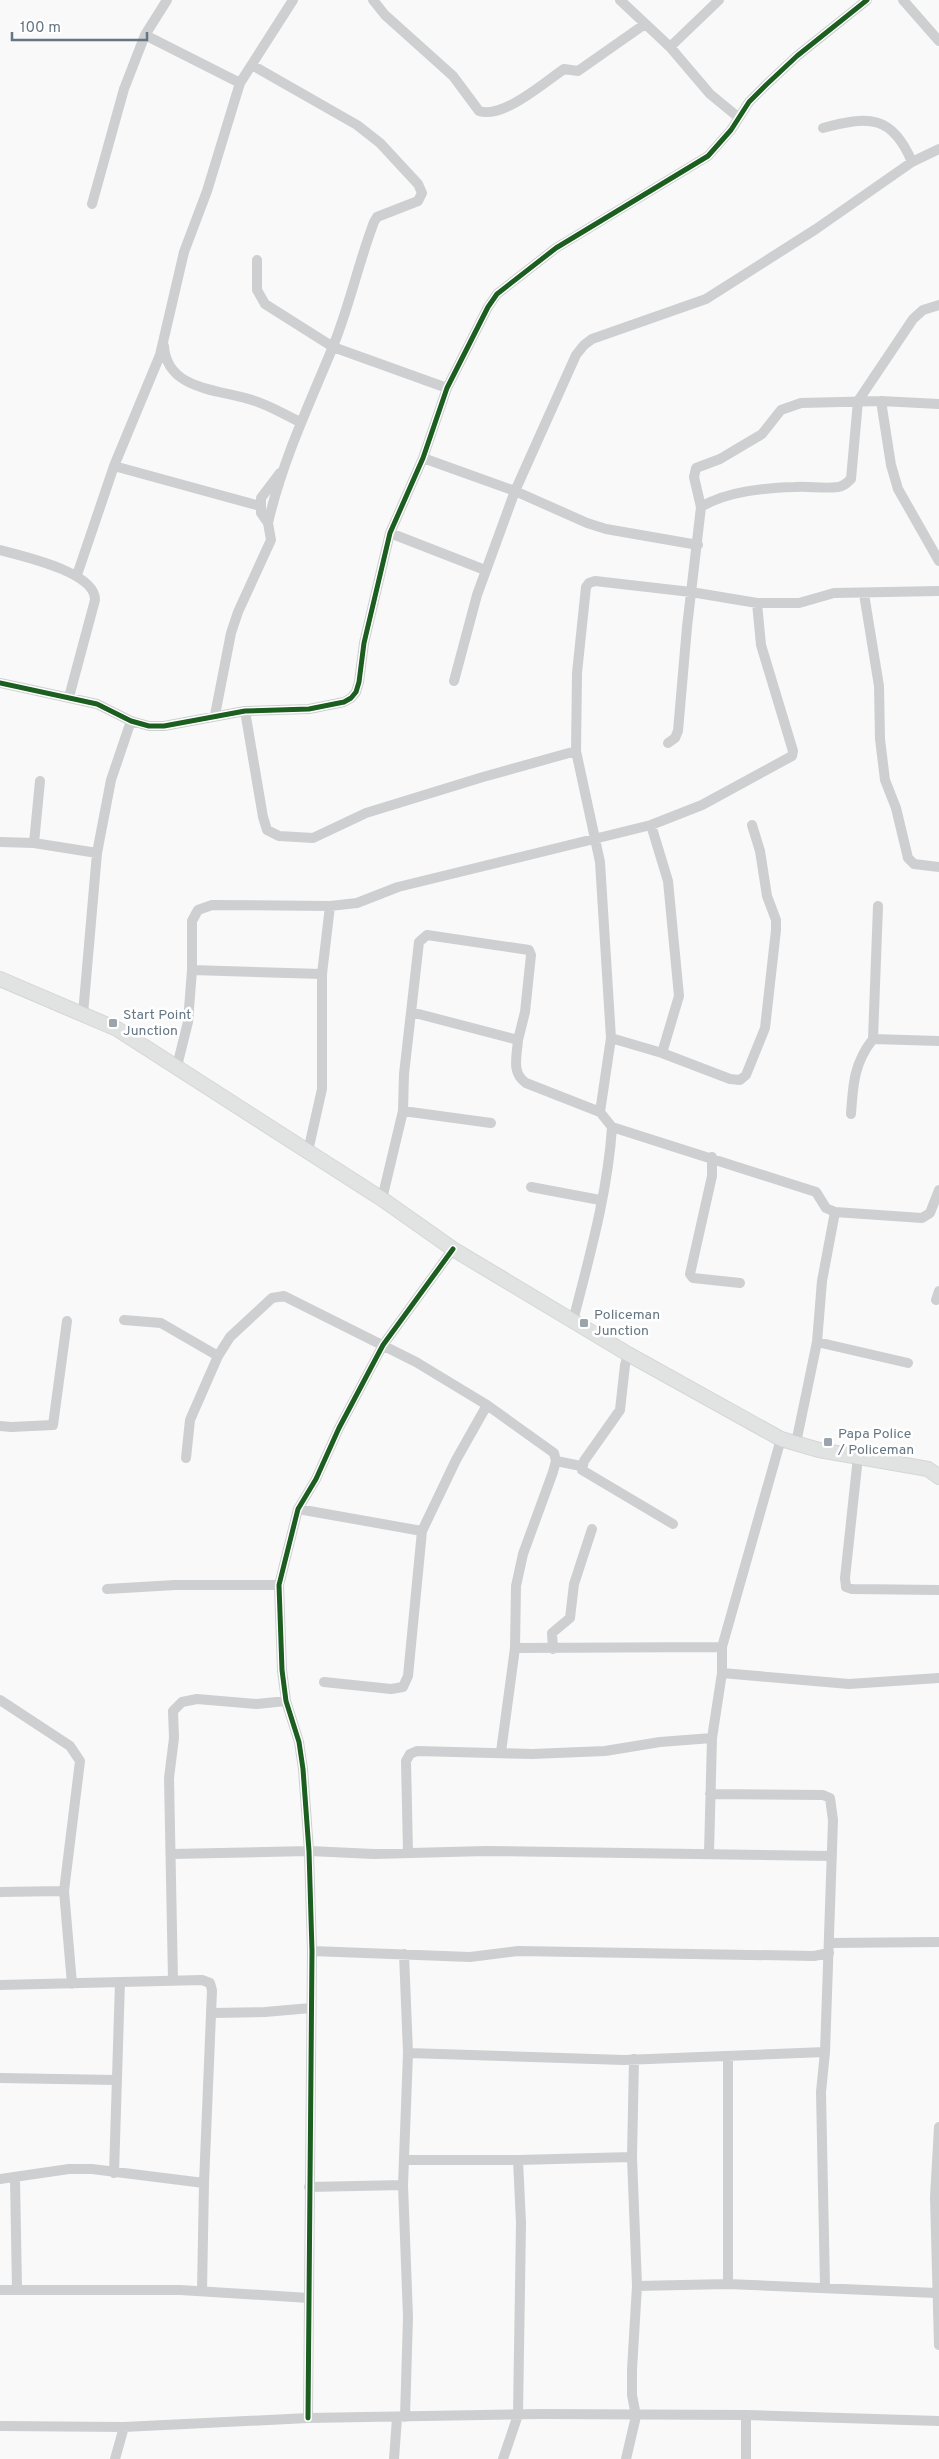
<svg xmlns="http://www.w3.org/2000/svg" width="939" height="2459" font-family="Overpass,sans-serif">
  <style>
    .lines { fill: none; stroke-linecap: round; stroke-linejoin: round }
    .secondary-casing { stroke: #d5d6d7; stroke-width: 16 }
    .street { stroke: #cecfd0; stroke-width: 10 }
    .secondary { stroke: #e1e2e2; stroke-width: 14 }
    .cycleway-casing { stroke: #fff; stroke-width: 8 }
    .cycleway { stroke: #1b5e20; stroke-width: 5 }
    .poi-dot { fill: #99a4ac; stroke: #fff; stroke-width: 2 }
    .labels { text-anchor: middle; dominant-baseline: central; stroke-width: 5; stroke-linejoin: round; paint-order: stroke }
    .poi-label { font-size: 14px; fill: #657683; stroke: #fff; text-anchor: start }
  </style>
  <rect width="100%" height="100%" fill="#f9f9f9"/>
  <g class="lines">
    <g class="secondary-casing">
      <path id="secondary" d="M0 979 117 1029 382 1199 453 1249 628 1354 781 1439 819 1450 928 1469 939 1477"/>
    </g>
    <path class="street" d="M373 0 385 15 453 76 479 111C503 119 545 82 564 69L578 71 645 24
      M620 0 670 47 710 94 738 117
      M903 0 939 41
      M670 47 719 0
      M252 65 357 125 380 143 418 184 422 193 418 201 377 217 374 222C358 264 349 308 332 349 308 407 282 462 268 523
      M240 83 293 0
      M823 128C868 116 892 114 912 162
      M92 204 124 89 145 35 167 0
      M257 260V290L265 304 333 347 447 388
      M164 346C167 392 222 389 255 401 271 406 285 415 300 422
      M881 401 891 465 898 489 939 561
      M423 458 515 491 587 523 606 529 698 545
      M114 466 260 506
      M701 507 694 477 696 468 720 459 762 434 781 410 801 403 881 401 939 404
      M390 533 485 570
      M0 550C22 556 96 572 95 600L69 697
      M77 575 114 466 160 355 184 252 207 191 240 83 145 35
      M864 594 879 686 880 739 885 780 896 808 908 858 914 864 939 867
      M454 681 477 595 515 491 576 355 584 345 592 339 706 299 816 229 912 162 939 149
      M0 683 97 704 131 721 149 726H164L245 711 309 709 344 702 351 698 356 692 359 682 364 643 390 533 423 458 447 388 488 307 497 294 556 248 708 156 731 130 749 102 766 85 797 56 867 0
      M245 711 263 817 267 830 279 836 313 838 366 813 483 777 576 751
      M215 715 231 633 238 612 271 540 268 523 261 513V498L280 473
      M668 743 675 738 678 731 687 627 701 507C727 491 765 488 795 487 809 486 824 489 838 487 844 486 847 483 851 479L858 401 913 319 923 310 939 305
      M651 825 668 881 679 996 662 1053
      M0 842 34 843 97 853
      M34 843 40 781
      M192 970 322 974
      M411 1012 518 1040C517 1056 511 1073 526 1083L600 1112 612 1127 816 1192 826 1208 835 1212 922 1218 930 1213 939 1190
      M83 1014 97 853 111 780 131 721
      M611 1038 662 1053 730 1079 740 1080 746 1075 765 1028 776 930V920L767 896 760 851 752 825
      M873 1039 878 906
      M177 1066 188 1022 192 970V921L198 910 212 905 330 906 357 903 398 887 651 825 702 805 792 756 793 751 761 645 757 603
      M403 1111 491 1123
      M600 1112 611 1038 600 862 576 751 577 673 586 587 589 583 595 581 691 592 757 603H799L834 593 939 591
      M851 1114C853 1084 854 1063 873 1039L939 1041
      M308 1151 322 1089V974L330 906
      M712 1157V1176L690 1274 693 1278 740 1283
      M531 1187 600 1200
      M382 1199 403 1111 404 1074 419 942 427 935 529 950 531 955 525 1012 518 1040
      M936 1300 939 1291
      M124 1320 161 1323 218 1356
      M573 1321C589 1258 608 1192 612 1127
      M817 1342 822 1281 835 1212
      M628 1354 625 1365 620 1410 584 1461 582 1470 673 1524
      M0 1426 11 1427 53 1425 67 1321
      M796 1443 817 1342 908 1363
      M858 1457 845 1578 846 1587 852 1589 939 1590
      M186 1458 190 1420 218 1356 230 1337 272 1298 284 1296 416 1362 487 1405 554 1453 556 1461 553 1472 523 1554 516 1586 515 1648 501 1752
      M556 1461 581 1466
      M298 1509 422 1531
      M107 1589 175 1585H279
      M515 1648 722 1647
      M553 1649 552 1633 570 1618 574 1584 592 1529
      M722 1673 849 1684 939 1678
      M324 1682 391 1689 403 1687 408 1676 422 1531 456 1460 487 1405
      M0 1700 70 1746 80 1761 64 1891 72 1984
      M710 1794 823 1795 830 1798 833 1820 825 2052
      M408 1853 406 1761 410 1754 417 1751 532 1754 605 1751 660 1742 712 1738
      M709 1853 712 1738 722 1673V1647L781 1439
      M172 1854 309 1851 374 1854 486 1851 832 1856
      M0 1892 64 1891
      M830 1943 939 1942
      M312 1951 470 1957 518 1951 814 1956 829 1953
      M404 1954 408 2053 403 2185 408 2317 405 2417
      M173 1980 169 1778 174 1738 173 1711 182 1702 197 1699 257 1704 286 1701
      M0 1985 202 1980 210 1983 212 1990 204 2183 202 2291
      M212 2013 265 2012 311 2008
      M408 2053 624 2060 825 2052 821 2092 825 2287
      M0 2078 116 2080
      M939 2127 935 2197 939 2345
      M404 2160H518L632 2157
      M114 2173 120 1982
      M15 2178 17 2289
      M0 2179 69 2169H92L204 2183
      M309 2187 403 2185
      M728 2284V2057
      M637 2286 728 2284 936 2293
      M0 2290H180L309 2298
      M308 2418 312 1951 309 1851 303 1769 299 1742 286 1701 282 1670 279 1585 298 1509 316 1479 339 1428 383 1345 453 1249
      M0 2426 124 2427 308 2418 540 2414 746 2415 939 2421
      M115 2459 124 2427
      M394 2459 397 2418
      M503 2459 518 2415 521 2223 518 2160
      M626 2459 636 2416 632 2395V2370L637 2286 632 2157 634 2059
      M746 2459V2415"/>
    <use href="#secondary" class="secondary"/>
    <g class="cycleway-casing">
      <path id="cycleway" d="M0 683 97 704 131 721 149 726H164L245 711 309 709 344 702 351 698 356 692 359 682 364 643 390 533 423 458 447 388 488 307 497 294 556 248 708 156 731 130 749 102 766 85 797 56 867 0
        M308 2418 312 1951 309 1851 303 1769 299 1742 286 1701 282 1670 279 1585 298 1509 316 1479 339 1428 383 1345 453 1249"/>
    </g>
    <use href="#cycleway" class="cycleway"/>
  </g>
  <g class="poi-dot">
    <rect x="108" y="1018" width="10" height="10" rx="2.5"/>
    <rect x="579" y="1318" width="10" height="10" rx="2.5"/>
    <rect x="823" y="1437" width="10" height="10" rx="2.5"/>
  </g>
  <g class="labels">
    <g class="poi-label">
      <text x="123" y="1015">Start Point<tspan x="123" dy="16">Junction</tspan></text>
      <text x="594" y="1315">Policeman<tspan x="594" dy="16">Junction</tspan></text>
      <text x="838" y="1434">Papa Police<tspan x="838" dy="16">/ Policeman</tspan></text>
    </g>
  </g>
  <path d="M12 32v8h135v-8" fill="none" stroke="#657683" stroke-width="2.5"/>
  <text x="20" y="32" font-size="15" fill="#657683" stroke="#ffffff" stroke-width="4" paint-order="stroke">100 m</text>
</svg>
